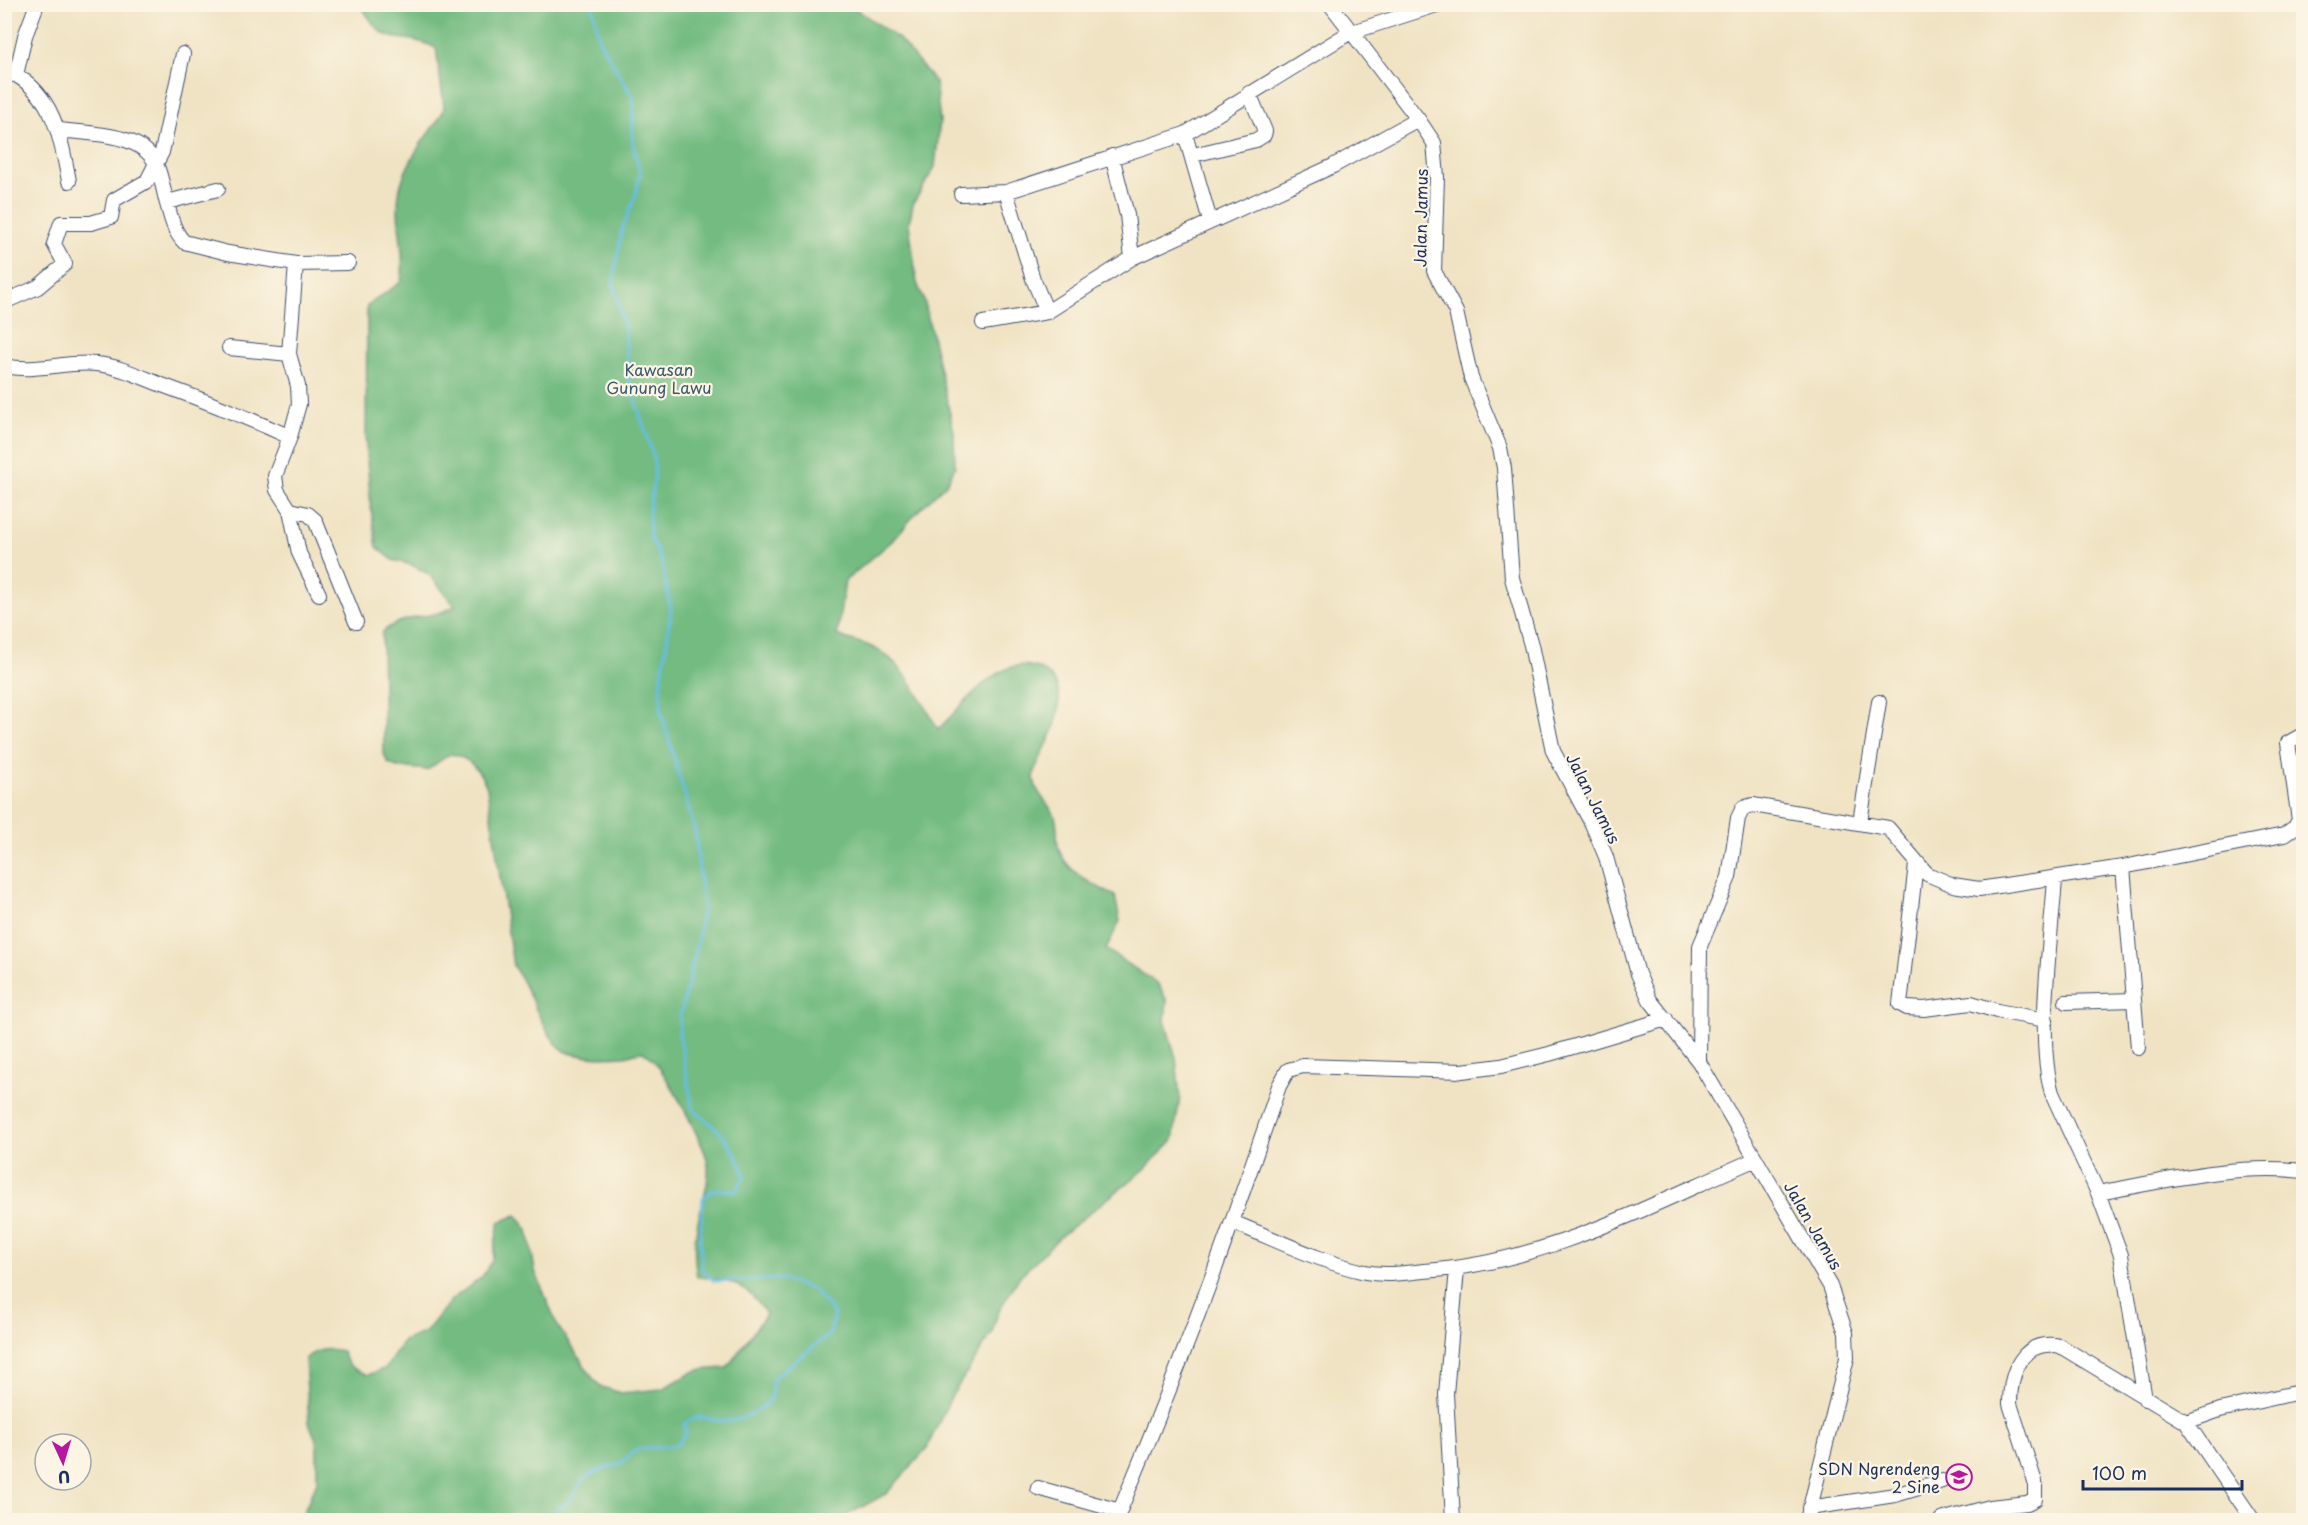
<svg xmlns="http://www.w3.org/2000/svg" width="2308" height="1525" font-family="'Playpen Sans',sans-serif">
  <style>
    .forest { fill: #73bb81; stroke: #477570; stroke-width: 1.5 }
    .lines { fill: none; stroke-linecap: round; stroke-linejoin: round }
    .stream { stroke: #66bee4; stroke-width: 3 }
    .minor-casing { stroke: #3b4a6d; stroke-width: 16 }
    .minor { stroke: #fff; stroke-width: 14 }
    .labels { text-anchor: middle; dominant-baseline: central; stroke-width: 4.5; stroke-linejoin: round; paint-order: stroke }
    .street-label { font-size: 16px; fill: #1b2f5e; stroke: #fcf5e5 }
    .park-label { font-size: 16px; fill: #385a6d; stroke: #fcf5e5 }
    .poi-label { font-size: 16px; fill: #1b2f5e; stroke: #fcf5e5; text-anchor: end }
  </style>
  <rect width="100%" height="100%" fill="#fcf5e5"/>
  <filter id="ink" filterUnits="userSpaceOnUse"><feTurbulence type="fractalNoise" baseFrequency=".0167" numOctaves="2"/><feDisplacementMap in="SourceGraphic" scale="12" xChannelSelector="R" yChannelSelector="G"/><feConvolveMatrix kernelMatrix="1 2 1 2 8 2 1 2 1" color-interpolation-filters="sRGB"/></filter>
  <filter id="wash" filterUnits="userSpaceOnUse"><feTurbulence type="fractalNoise" baseFrequency=".008" numOctaves="4" result="noise"/><feDisplacementMap in="SourceGraphic" scale="24" xChannelSelector="R" yChannelSelector="G"/><feGaussianBlur stdDeviation="1.35" result="paint"/><feColorMatrix in="noise" values="0 0 0 0 0 0 0 0 0 0 0 0 0 0 0 0 0 1.4 0 .05"/><feComposite in="paint" operator="in"/></filter>
  <g filter="url(#wash)">
    <rect width="100%" height="100%" fill="#f0e3c3"/>
    <path class="forest" d="M361 5H850L899 39 935 82 940 120 935 167 913 204 909 224 917 283 924 300 954 432 955 467 946 484 918 511 892 541 845 581 837 635C848 640 861 642 872 647 905 662 921 700 938 729 966 704 1008 640 1050 676 1063 688 1060 708 1056 723 1052 739 1033 766 1034 779 1035 792 1048 803 1054 814 1059 824 1056 835 1058 846 1064 872 1094 885 1115 896L1120 921 1106 949 1158 984 1167 1001 1165 1021 1176 1058 1180 1098 1173 1140 1144 1170 1063 1234 1020 1276 998 1312 992 1333 951 1397 926 1450 886 1494 838 1520H300L317 1482V1442L309 1423 305 1359C315 1349 328 1348 342 1351 346 1367 354 1369 368 1375L386 1368 403 1341 426 1332 451 1300 482 1277 492 1261 499 1222 517 1215 528 1230 535 1271 557 1325 594 1380 602 1387 621 1393 662 1389 697 1370 727 1368 766 1314C748 1285 730 1279 697 1277 694 1261 694 1242 697 1227 700 1206 712 1180 707 1159 702 1141 658 1053 642 1052 636 1052 630 1055 624 1056 610 1057 577 1058 565 1051 543 1038 530 988 513 966L487 788C481 771 468 756 450 754L427 770 397 767 388 763 384 754 382 633C401 613 433 620 455 606L430 575 412 565 393 560 377 547 371 508 366 447 367 306 401 282C407 250 392 216 401 184 406 167 419 145 430 131 436 122 442 118 444 107L436 48C395 28 388 54 361 5Z"/>
    <g class="lines">
      <path class="stream" d="M543 1520 568 1502 583 1480 595 1472 619 1464 638 1449 677 1445 686 1433 684 1424C701 1412 707 1420 724 1421 741 1422 758 1411 770 1400L774 1377 830 1334 834 1314 814 1290 782 1279 714 1281 702 1270 700 1237 703 1198 714 1189 736 1191 745 1176C736 1148 717 1126 693 1110L679 1034 680 1016 694 959 703 908 695 831 661 712V683L671 610 662 563 650 537 649 509 655 474 653 455 629 381 625 329 613 283 622 229 635 197 640 173 632 140 634 99 600 42 592 4"/>
    </g>
  </g>
  <g filter="url(#ink)">
    <g class="lines">
      <g class="minor-casing">
        <path id="minor" d="M1330 4 1418 119 1434 143 1437 177 1434 271 1456 312 1471 378 1500 448 1504 468 1512 578 1531 645 1553 751 1592 824 1606 857 1638 974 1650 1000 1699 1062 1830 1286 1846 1333 1847 1358 1807 1520
          M4 74 16 75 25 36 37 4
          M16 75C55 98 61 140 69 181
          M59 130C88 134 141 132 156 164 161 175 163 188 166 200 170 214 173 231 184 242L228 253 296 264 289 354 298 386 299 404 290 437 275 476 277 490 290 510 299 553 319 594
          M1185 134 1210 221
          M1193 155 1256 140 1264 135 1265 131 1249 93
          M1112 156 1127 215 1132 258
          M1006 192 1033 279 1047 312 1132 258 1333 166 1418 119
          M961 194 1006 192 1185 134 1349 33 1440 4
          M167 202 218 189
          M296 264 348 263
          M4 302 38 287 65 264 54 244 61 223H91L111 217 114 200 147 181 162 152 183 54
          M983 323 1047 312
          M229 348 289 354
          M4 366C37 373 64 361 96 364 119 366 141 377 162 385 206 401 248 418 290 437
          M290 510 308 514 315 520 356 622
          M1860 822 1879 702
          M1916 864 1900 1004 1907 1008 1924 1009 1971 1003 1997 1011 2046 1020
          M2123 867 2138 1048
          M2055 879C2051 940 2036 1037 2052 1093L2098 1193 2121 1255 2145 1399
          M2066 1002 2134 1000
          M1699 1062 1700 946 1729 877 1738 818 1743 808 1753 805 1888 828 1927 874 1953 885 1979 889 2123 867 2284 835 2295 827 2299 820 2288 743 2304 734
          M2098 1193C2164 1181 2236 1163 2304 1171
          M1232 1222C1275 1239 1320 1262 1365 1272 1384 1276 1405 1273 1424 1271 1542 1264 1647 1206 1754 1160
          M2186 1422 2220 1410 2304 1391
          M1038 1488 1120 1511
          M1809 1508 1895 1495 1942 1481
          M1116 1520C1176 1378 1230 1233 1279 1086L1288 1070 1303 1066 1462 1071 1501 1066 1549 1054 1666 1019
          M1453 1520 1446 1394 1457 1269
          M1941 1520 1990 1507 2027 1503 2035 1499V1482L2010 1404C2010 1373 2022 1338 2060 1346L2186 1422 2253 1520"/>
      </g>
      <use href="#minor" class="minor"/>
    </g>
  </g>
  <defs>
    <g id="school-ring" transform="scale(1.35)"><circle r="9.5" fill="#fcf5e5" stroke="#b5179e" stroke-width="1.5"/><path d="M0-5L7-2L0 1L-7-2ZM-4 1L0 2.5L4 1V4Q0 6-4 4Z" fill="#b5179e"/></g>
  </defs>
  <g fill-rule="evenodd">
    <use href="#school-ring" x="1959" y="1477"/>
  </g>
  <g class="labels">
    <g class="street-label">
      <text transform="translate(1420 218) rotate(-89)">Jalan Jamus</text>
      <text transform="translate(1594 798) rotate(63)">Jalan Jamus</text>
      <text transform="translate(1814 1225) rotate(60)">Jalan Jamus</text>
    </g>
    <g class="park-label">
      <text x="659" y="369">Kawasan<tspan x="659" dy="18">Gunung Lawu</tspan></text>
    </g>
    <g class="poi-label">
      <text x="1940" y="1468">SDN Ngrendeng<tspan x="1940" dy="18">2 Sine</tspan></text>
    </g>
  </g>
  <rect width="2308" height="1525" fill="none" stroke="#fcf5e5" stroke-width="24"/>
  <g transform="translate(63 1462) rotate(176)"><circle r="28" fill="#fcf5e5" stroke="#a2a6af" stroke-width="1.5"/>
  <path d="M0-4.5L10 22L0 15L-10 22Z" fill="#b5179e"/>
  <text y="-9" font-size="16" font-weight="bold" text-anchor="middle" fill="#1b2f5e">U</text>
  </g>
  <path d="M2083 1480v9h159v-9" fill="none" stroke="#1b2f5e" stroke-width="3"/>
  <text x="2092" y="1480" font-size="18" fill="#1b2f5e" stroke="#fcf5e5" stroke-width="4.5" paint-order="stroke">100 m</text>
</svg>
